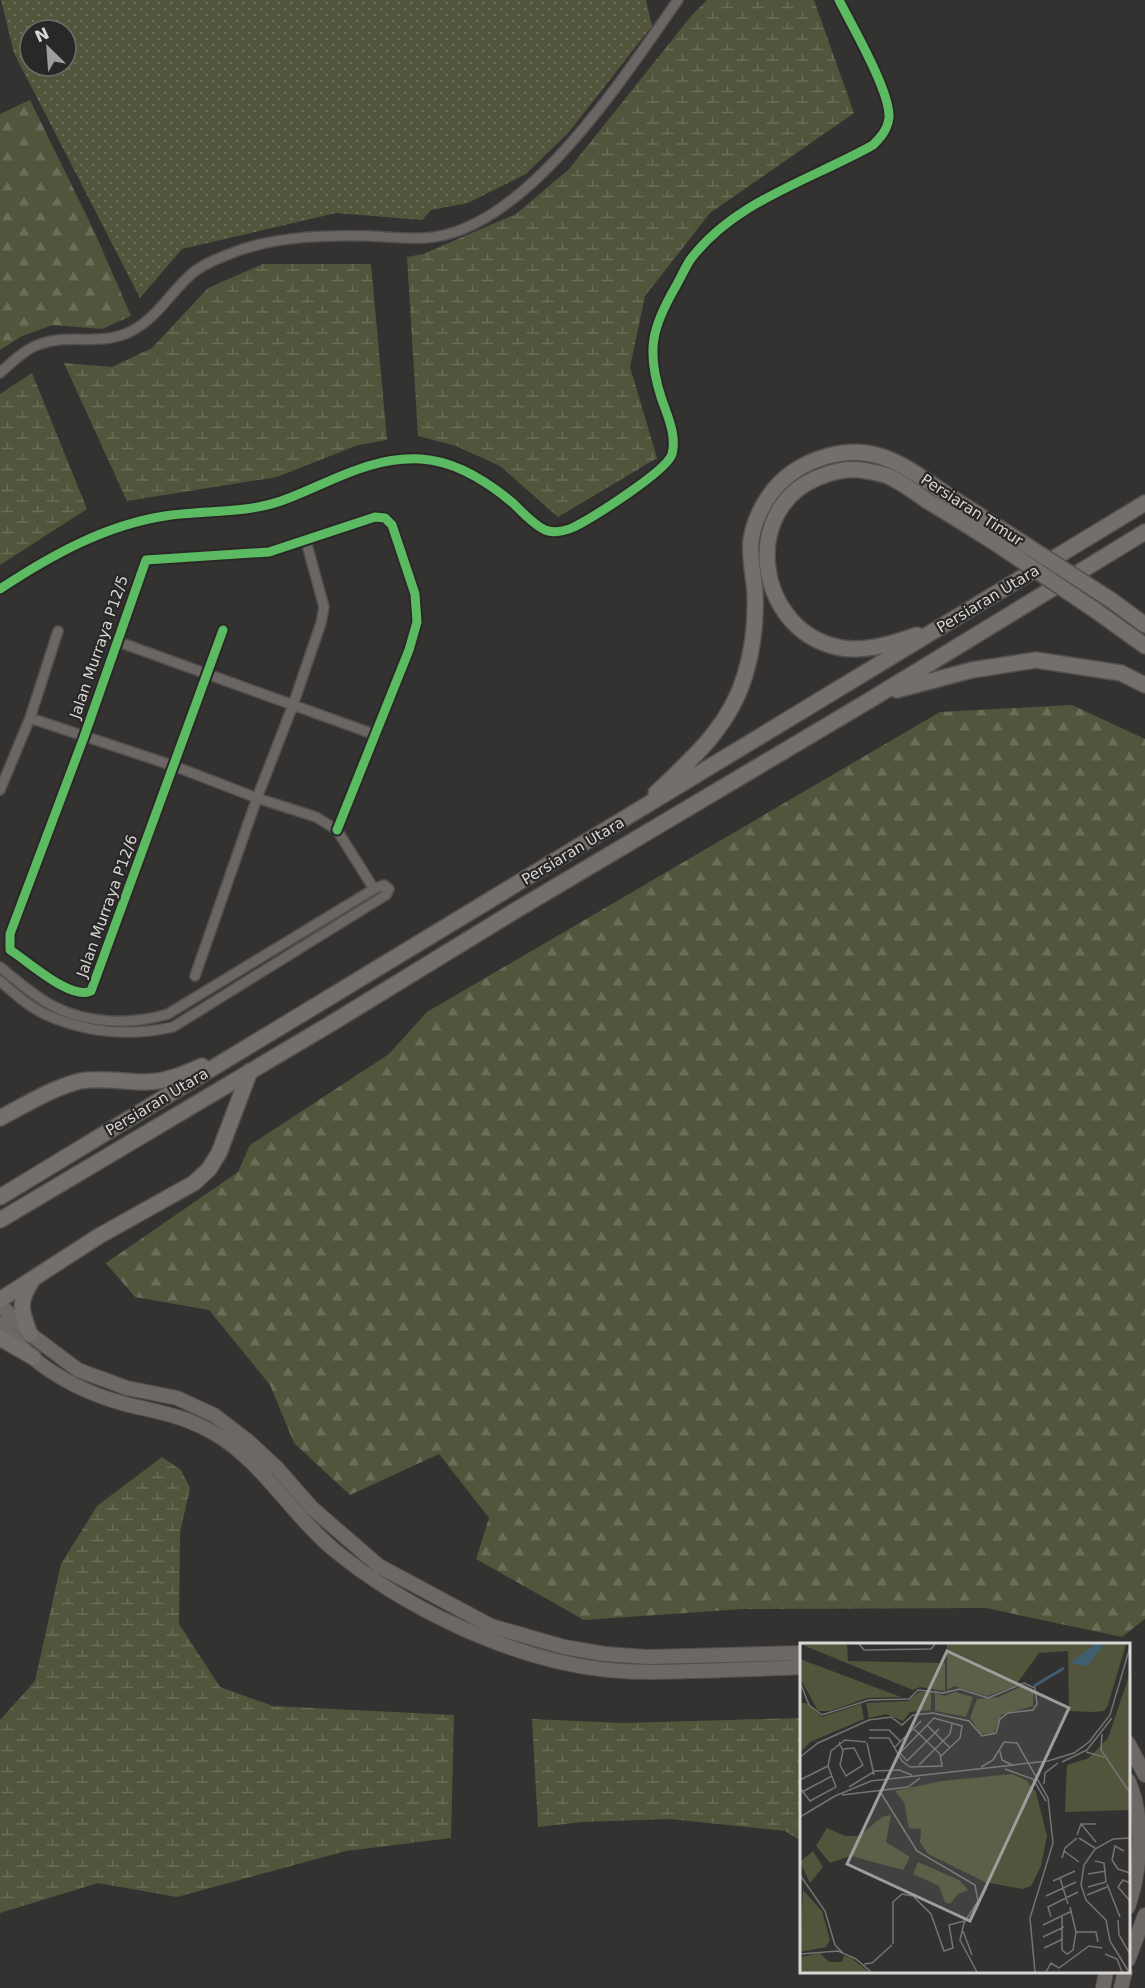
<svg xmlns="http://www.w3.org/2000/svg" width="1145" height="1988" font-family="'DejaVu Sans',sans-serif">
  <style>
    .grass { fill: url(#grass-dots); fill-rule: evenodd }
    .forest { fill: url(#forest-firs) }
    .wetland { fill: url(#wetland-marsh) }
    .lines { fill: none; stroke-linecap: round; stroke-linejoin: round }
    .street-casing { stroke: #51504f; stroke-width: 12 }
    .secondary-casing { stroke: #51504f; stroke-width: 16 }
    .primary-casing { stroke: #51504f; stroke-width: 18 }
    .street { stroke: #6b6663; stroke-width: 9 }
    .secondary { stroke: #6d6865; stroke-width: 14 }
    .primary { stroke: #756f6c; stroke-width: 15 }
    .primary-bridge-casing { stroke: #51504f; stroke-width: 18; stroke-linecap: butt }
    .primary-bridge { stroke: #756f6c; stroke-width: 15 }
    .cycleway-casing { stroke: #2a2826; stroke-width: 13 }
    .cycleway { stroke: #5cba63; stroke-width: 9 }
    .labels { text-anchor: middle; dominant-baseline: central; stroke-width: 4.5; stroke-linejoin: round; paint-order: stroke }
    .street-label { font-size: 15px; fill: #d9d7d6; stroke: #2a2826 }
    .inset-river { fill: none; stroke: #415d70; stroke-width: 3 }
    .inset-road { fill: none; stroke: #757473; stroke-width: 1.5 }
    .view { fill: #9f9d9c; fill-opacity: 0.15; stroke: #9f9d9c; stroke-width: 3 }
    .inset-edge { fill: none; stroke: #d9d7d6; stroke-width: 3 }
  </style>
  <defs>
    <pattern id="grass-dots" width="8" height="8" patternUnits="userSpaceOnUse" patternTransform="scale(1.5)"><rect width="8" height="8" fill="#52553b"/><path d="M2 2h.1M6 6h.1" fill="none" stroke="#6a6d57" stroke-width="1.8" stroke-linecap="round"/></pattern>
    <pattern id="forest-firs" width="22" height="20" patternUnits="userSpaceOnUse" patternTransform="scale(1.5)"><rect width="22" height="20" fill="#52553b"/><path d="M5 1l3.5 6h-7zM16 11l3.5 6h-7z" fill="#6a6d57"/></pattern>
    <pattern id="wetland-marsh" width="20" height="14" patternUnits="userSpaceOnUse" patternTransform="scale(1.5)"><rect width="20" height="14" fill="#52553b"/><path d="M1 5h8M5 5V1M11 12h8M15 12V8" fill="none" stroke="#6a6d57"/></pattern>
  </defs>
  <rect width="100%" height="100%" fill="#333231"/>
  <path class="grass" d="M1 0H646L652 26 569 132 526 174 468 203 431 210 422 220 336 213 182 249 140 298 14 53ZM30 30H66V66H30Z"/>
  <path class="forest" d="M30 100 95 233 131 316 102 329 53 325 22 336 0 350V114Z
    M1072 705 1145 739V1619L1122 1637 986 1608 743 1609 584 1620 476 1559 489 1518 439 1454 350 1495 294 1443 270 1385 209 1310 135 1297 106 1263 238 1172 250 1145 389 1054 427 1012 940 712Z"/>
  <path class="wetland" d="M707 0H814L854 113 710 213 645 296 630 367 657 458 558 517 500 466 456 446 418 436 407 257 423 254 516 214 569 169 692 15Z
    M263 264H371L387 440 358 445 277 477 127 501 64 363 112 367 152 348 208 288Z
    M32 373 87 509 0 565V394Z
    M162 1457 181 1470 190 1488 180 1533 179 1624 220 1687 273 1706 454 1715 451 1838 346 1851 177 1897 98 1883 0 1913V1720L35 1681 61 1564 97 1506Z
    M801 1718V1841L785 1831 670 1819 582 1822 538 1827 532 1719 623 1723Z"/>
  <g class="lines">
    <g class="street-casing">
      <path id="street" d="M0 373C11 363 25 349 40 344 67 334 97 345 125 334 156 322 170 291 195 271 209 261 224 256 240 250 281 236 327 235 370 236 388 237 406 239 424 238 524 234 625 75 678 0
        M0 589C50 556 105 525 165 516 203 510 244 514 281 501 328 484 369 456 421 459 456 461 487 481 514 504 523 513 534 525 545 530 555 534 565 531 574 527 592 518 667 471 672 454 677 435 667 415 661 397 646 350 652 327 676 286 681 277 685 268 690 260 734 201 811 180 873 145 881 137 888 129 889 117 890 91 852 26 839 0
        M223 630 91 991C71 1001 28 961 10 950V934L84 737 146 560 269 552 375 517 385 518 392 525 415 594 417 622 409 650 337 830
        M116 641 376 735
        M30 718 174 766 257 798 316 817 337 830 374 889
        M0 790 30 718 58 631
        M0 967C16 980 34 996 53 1006 87 1024 132 1025 168 1014L374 889 384 885 389 889 386 895 173 1027C132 1036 89 1033 49 1016 31 1009 15 994 0 981
        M195 976 257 798 293 705 321 623 324 607 306 541"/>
    </g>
    <g class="secondary-casing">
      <path id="secondary" d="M0 1305 30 1334 78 1370 127 1388 177 1398 214 1415 248 1441 277 1468 312 1508 379 1566 491 1626 564 1647 605 1654 648 1657 802 1653
        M0 1324C11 1335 21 1347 32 1357 58 1379 92 1395 125 1404 157 1412 182 1415 212 1432 262 1460 289 1512 333 1549 403 1607 509 1658 600 1669 631 1673 661 1672 692 1671 728 1670 765 1669 802 1667
        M1128 1743 1145 1775
        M1128 1780C1145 1818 1141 1868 1128 1907
        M1128 1960 1145 1915
        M1103 1988 1106 1972
        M1121 1988 1125 1972"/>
    </g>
    <g class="primary-casing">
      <path id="primary" d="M1111 600 1145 625
        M1095 610 1145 646
        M917 635C892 644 860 654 833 646 756 625 741 510 817 478 831 472 846 468 861 470 870 472 883 473 892 478 904 484 915 492 926 500 951 515 975 530 1000 546
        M897 690 972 670 1036 660 1121 673 1145 685
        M656 793C693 758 730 726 745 675 753 649 756 621 755 594 754 575 749 559 751 540 755 514 771 487 793 472 813 458 841 450 866 453 896 457 922 478 946 494 969 509 992 523 1015 538
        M0 1118C25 1105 52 1088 80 1081 101 1077 123 1082 145 1082 165 1082 184 1074 202 1066
        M0 1197 1145 503
        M0 1220 332 1023 518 909 870 700 1145 532
        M0 1300 99 1236 194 1183 209 1169 219 1153 250 1071
        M30 1334C20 1309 18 1302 33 1279
        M0 1338 33 1357"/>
    </g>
    <use href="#street" class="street"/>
    <use href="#secondary" class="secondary"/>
    <use href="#primary" class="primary"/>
    <g class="primary-bridge-casing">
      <path id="primary-bridge" d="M1015 538 1111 600
        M1000 546 1095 610"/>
    </g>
    <use href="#primary-bridge" class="primary-bridge"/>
    <g class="cycleway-casing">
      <path id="cycleway" d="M0 589C50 556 105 525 165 516 203 510 244 514 281 501 328 484 369 456 421 459 456 461 487 481 514 504 523 513 534 525 545 530 555 534 565 531 574 527 592 518 667 471 672 454 677 435 667 415 661 397 646 350 652 327 676 286 681 277 685 268 690 260 734 201 811 180 873 145 881 137 888 129 889 117 890 91 852 26 839 0
        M223 630 91 991C71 1001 28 961 10 950V934L84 737 146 560 269 552 375 517 385 518 392 525 415 594 417 622 409 650 337 830"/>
    </g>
    <use href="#cycleway" class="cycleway"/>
  </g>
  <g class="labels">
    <g class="street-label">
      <text transform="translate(972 510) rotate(33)">Persiaran Timur</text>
      <text transform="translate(988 599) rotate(-31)">Persiaran Utara</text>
      <text transform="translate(99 647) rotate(-71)">Jalan Murraya P12/5</text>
      <text transform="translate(573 851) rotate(-31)">Persiaran Utara</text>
      <text transform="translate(107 906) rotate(-70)">Jalan Murraya P12/6</text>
      <text transform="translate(157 1102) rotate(-31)">Persiaran Utara</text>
    </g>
  </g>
  <g transform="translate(800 1643)">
    <rect width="330" height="330" fill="#333231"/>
    <path d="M147 1H326L308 62 304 68 292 69 269 68 268 8 239 10 215 43 187 53 154 43 147 47ZM330 30V167L265 169 267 122 289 115 308 95ZM3 247 22 268 30 297 26 304 0 309Z" fill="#52553b"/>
    <path d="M0 1H47L48 18 145 20V48L120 44 113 47ZM0 16 101 54 67 55 30 68H18L0 35ZM212 131 226 137 236 149 247 193 241 223 231 243 222 246 185 239 128 211 120 199 121 186 109 185 104 159 95 148 142 138ZM20 310 29 319H42L44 313 51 315 69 329H0V314Z" fill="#52553b"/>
    <path d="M224 42 234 47 233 63 201 72 194 90 181 91 170 75 177 56 199 54ZM119 49H131V67L110 69 103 78 86 71 69 75 66 60 108 58ZM155 49 173 54 166 74 135 68V50L145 53ZM0 60H6L22 74 61 61 64 76 10 99 0 110ZM91 172 86 199 110 214 103 227 51 213 30 220 16 203 27 185 45 193H59L82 174ZM13 208 23 224 10 240 0 219ZM118 219 159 237 168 247 158 251 150 261 145 259 139 243 113 231Z" fill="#52553b"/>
    <path d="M295 1H304L288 23 270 20Z" fill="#415d70"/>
    <path class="inset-river" d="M234 43 264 25"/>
    <path class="inset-road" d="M59 1 64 7 131 6 135 1M0 39 9 62 22 72 69 57 109 56 118 47 143 50 160 46 188 55 224 40 235 45 237 61 233 67 208 70 200 76 196 90 182 93 169 78 133 70 113 72 102 82 91 74 69 77 18 100 0 114M127 82 150 105M114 86 140 111 142 122M139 86 107 118 100 110 134 75 162 83 160 95 141 113M69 87H89L101 99M302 91 301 107 330 150M69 95H89L102 118 110 124 143 123M39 99 43 108 40 122 46 133 63 122 54 105 43 106M67 100 74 132M95 104 121 78M200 108 202 117 212 122M286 109 304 114M262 119 287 107 312 75M119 122 150 91 152 81M181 124 193 117 204 99 217 100 248 155 253 200 230 275 235 329M205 126 233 136 246 158M0 137 28 123M244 141 245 130 258 120M49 144 75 128 99 127 112 132M0 145 10 158 36 144 28 123 31 108 45 97 66 99M79 147 117 208 175 242 178 258 164 280 160 297 177 329M2 149 32 133M42 152 108 144 120 135M0 174 35 153 71 138 248 118 274 110 289 99 310 72 330 4M281 181 296 199M277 192 281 181H296M279 195 295 205M264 208 279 219M324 208 315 203 312 217 318 226 330 230M262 215 265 205 277 195M295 218 304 220 306 239M288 231 306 228M0 232 25 268 35 302 43 310M260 235 268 261M253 238 275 228M330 240 323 237 318 244 330 258M307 241 320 274M288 244 306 239M287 252 307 244M246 253 276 239M262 273V307L267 311 273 307 276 289 270 264M251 274 248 264 278 249M318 277 319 292 330 311M243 282 272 268M163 288 172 312M276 289H296L298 299M243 294 264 284M93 301V259L102 251 113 253 131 271 144 308 153 305 149 282 164 278M244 305 263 296M0 311 38 308 56 316 71 329M305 311 317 316 322 329M64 321 72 320 92 302M259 325 289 303 302 305M246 329 251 320 259 325M329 329 310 298 306 277 286 257 281 242 284 222 295 206 313 196 330 195"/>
    <path class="view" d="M147 8 269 65 170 278 47 221Z"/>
    <rect width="330" height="330" class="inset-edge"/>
  </g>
  <g transform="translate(48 48) rotate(335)"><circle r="28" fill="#2a2826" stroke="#706e6c" stroke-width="1.5"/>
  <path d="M0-4.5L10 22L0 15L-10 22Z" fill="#9f9d9c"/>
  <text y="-9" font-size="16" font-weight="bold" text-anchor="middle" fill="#d9d7d6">N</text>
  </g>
</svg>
